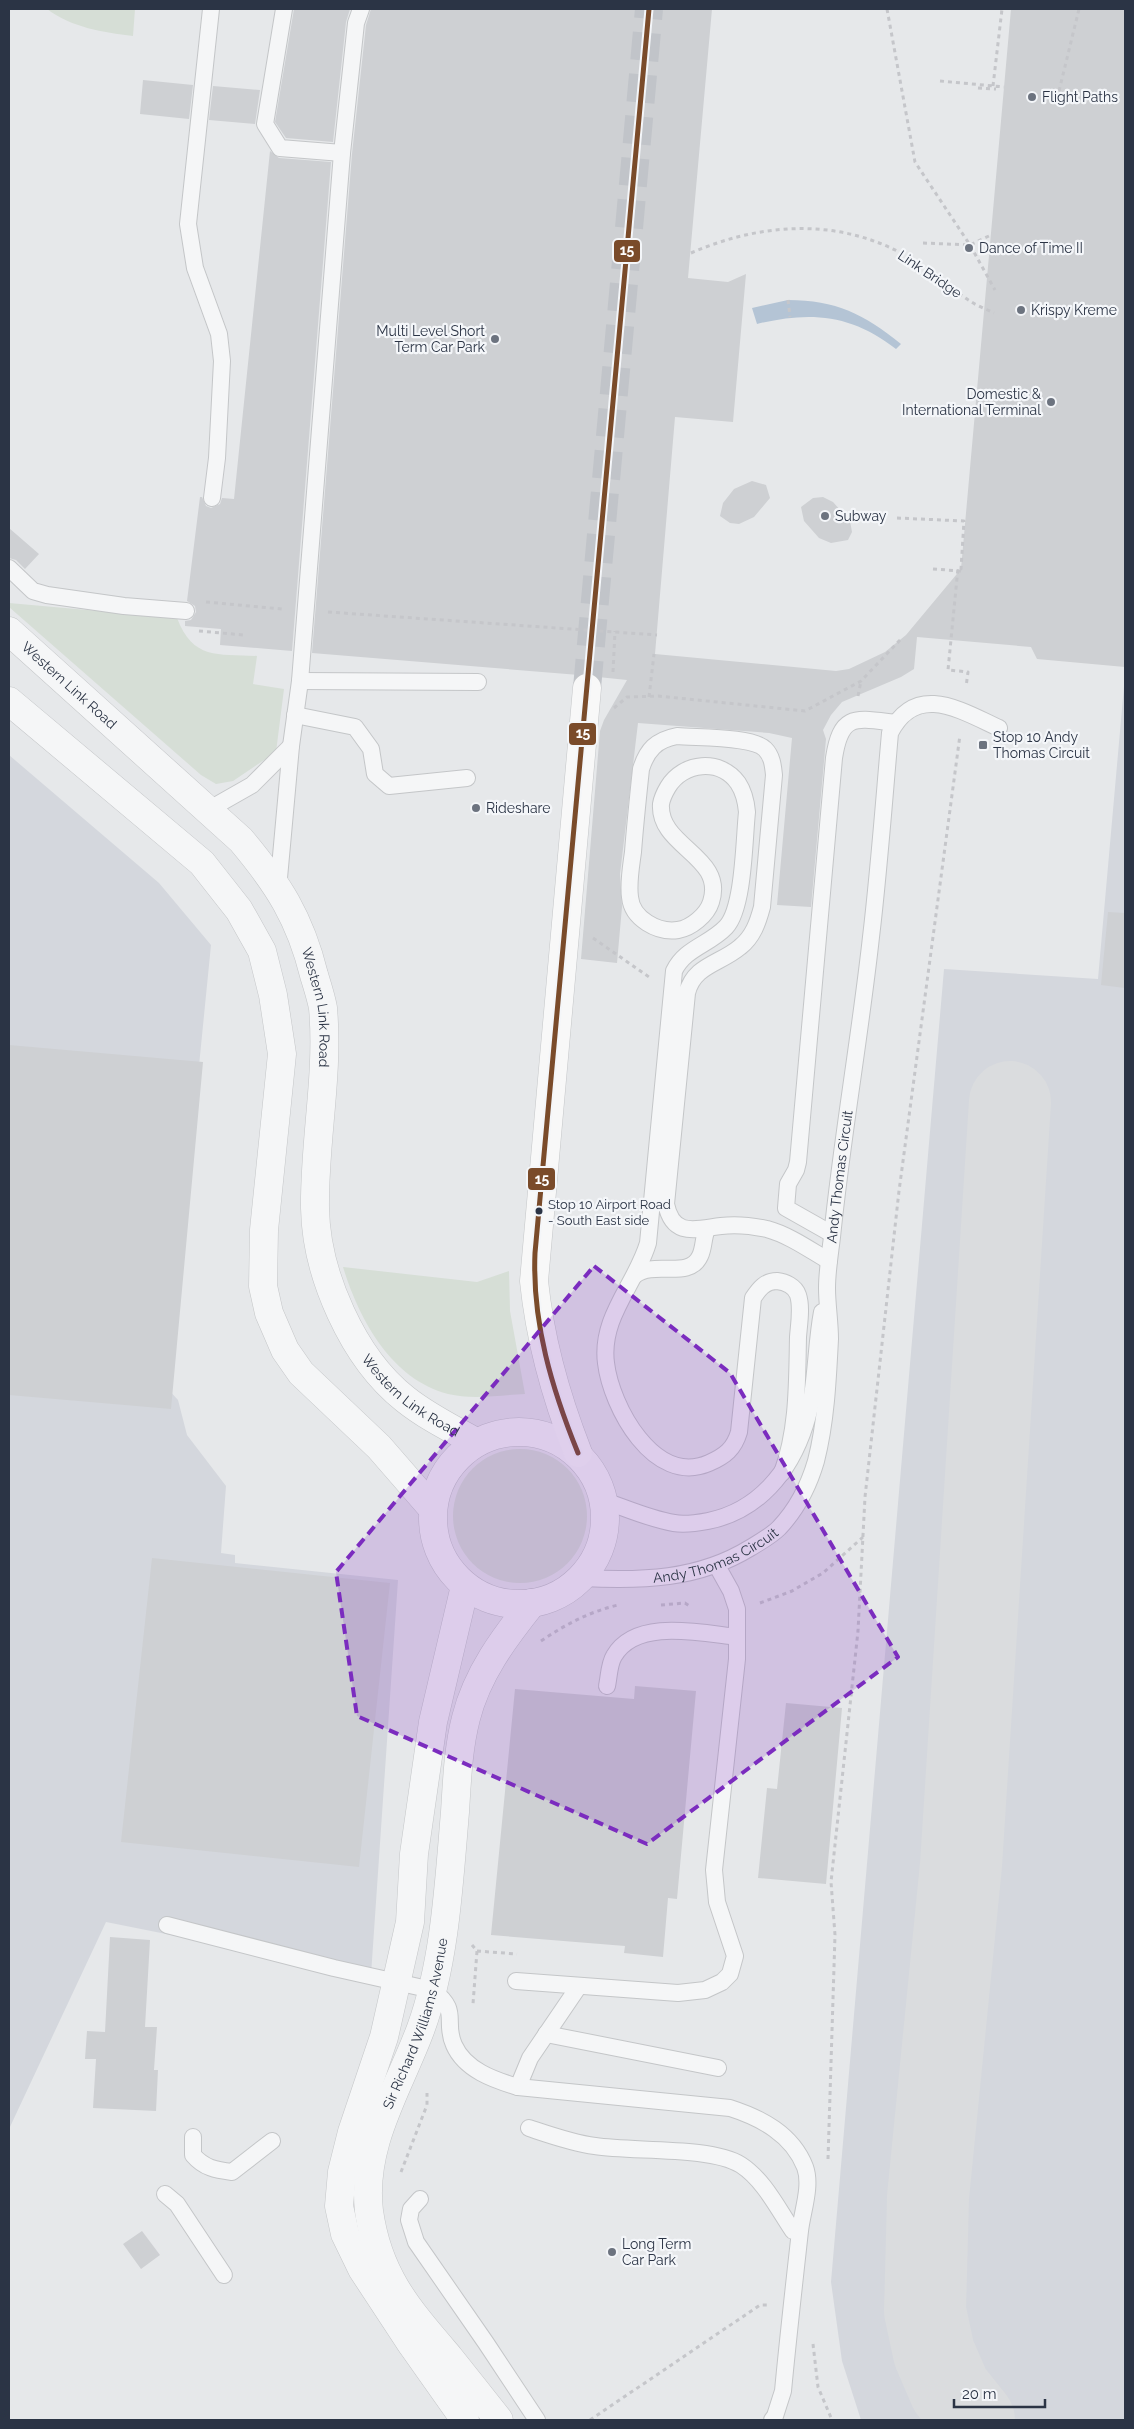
<svg xmlns="http://www.w3.org/2000/svg" width="1134" height="2429" font-family="Raleway,sans-serif">
  <style>
    .built { fill: #d4d7dd }
    .green { fill: #d6ded6 }
    .water { fill: #b4c4d5 }
    .lines { fill: none; stroke-linecap: round; stroke-linejoin: round }
    .taxiway { stroke: #dadcde; stroke-width: 82 }
    .building { fill: #ced0d3 }
    .secondary-tunnel { stroke: #c1c4c9; stroke-width: 28; stroke-dasharray: 28 14; stroke-linecap: butt }
    .service-casing { stroke: #c4c6c8; stroke-width: 18 }
    .minor-casing { stroke: #c4c6c8; stroke-width: 29 }
    .tertiary-casing { stroke: #c4c6c8; stroke-width: 29 }
    .secondary-casing { stroke: #c4c6c8; stroke-width: 29 }
    .path { stroke: #c5c6ca; stroke-width: 3; stroke-dasharray: 4 4; stroke-linecap: butt }
    .service { stroke: #f5f6f7; stroke-width: 16 }
    .minor { stroke: #f5f6f7; stroke-width: 28 }
    .tertiary { stroke: #f5f6f7; stroke-width: 28 }
    .secondary { stroke: #f8f8f8; stroke-width: 28 }
    .bus-1-casing { stroke: #f4f6f9; stroke-width: 9 }
    .bus-1 { stroke: #7a4b2a; stroke-width: 5 }
    .marked { fill: #7b2cbf; fill-opacity: 0.2; stroke: #7b2cbf; stroke-width: 4; stroke-dasharray: 10 6; stroke-linejoin: round }
    .poi-dot { fill: #6c737f; stroke: #f4f6f9; stroke-width: 2 }
    .bus-dot { fill: #2b3445; stroke: #f4f6f9; stroke-width: 2 }
    .labels { text-anchor: middle; dominant-baseline: central; stroke-width: 4.5; stroke-linejoin: round; paint-order: stroke }
    .bus-label { font-size: 13px; fill: #2b3445; stroke: #f4f6f9; text-anchor: start }
    .poi-label { font-size: 14px; fill: #2b3445; stroke: #f4f6f9; text-anchor: start }
    .street-label { font-size: 14px; fill: #2b3445; stroke: #f4f6f9 }
    .line-badge { stroke: #f4f6f9; stroke-width: 2 }
    .badge-label { font-size: 14px; text-anchor: middle; font-weight: bold; fill: #fff }
  </style>
  <rect width="100%" height="100%" fill="#e6e8ea"/>
  <path class="built" d="M1125 675V2420H861L842 2361 831 2282 944 969 1098 979Z
    M9 755 159 883 211 945 167 1388 178 1400 187 1435 226 1486 221 1553 235 1555V1563L398 1580 371 1975 106 1922 9 2129Z"/>
  <path class="green" d="M47 9H135L133 36C102 32 73 28 47 9Z
    M9 603 177 618C193 660 218 654 257 656L253 684 284 689 276 752 233 781 216 784 201 775 9 607Z
    M343 1267 477 1282 509 1271 510 1311 525 1394C500 1395 473 1400 448 1394 391 1379 359 1319 343 1267Z
    M453 1516a67 67 0 1 1 134 0a67 67 0 1 1-134 0Z"/>
  <path class="water" d="M788 300C836 300 864 314 901 344L896 349C852 314 809 311 757 324L752 308Z"/>
  <g class="lines">
    <path class="taxiway" d="M974 2420 950 2390 934 2353 925 2311 928 2197 961 1865 1010 1102"/>
  </g>
  <path class="building" d="M294 9H350L346 22 333 142 286 138 275 122Z
    M371 9H712L688 278 728 282 746 274 733 422 675 417 655 654 836 671 849 669 885 652 906 635 961 569 1011 9H1125V667L1037 659 1031 647 917 637 914 669 901 677 842 702 831 715 823 730 826 739 811 907 777 905 792 738 769 733 638 723 620 874 622 907 617 963 581 959 600 731 604 720 627 680 598 677 588 672 579 675 312 653 352 154 366 25Z
    M143 80 193 85 189 119 140 114Z
    M213 86 260 90 255 124 209 120Z
    M270 151 279 158 331 162 292 651 220 645 221 629 185 626V621L191 620 196 612 195 606 187 601 200 497H202L206 506 211 508 220 504 222 498 234 499Z
    M752 481 766 485 770 498 754 517 739 524 730 523 720 516 723 503 734 489Z
    M823 497 833 502 850 521 852 532 848 540 831 543 819 538 804 521 801 507 813 498Z
    M9 528 39 554 25 569 16 560 9 558Z
    M1108 912 1125 913V988L1101 985Z
    M9 1045 203 1062 171 1409 9 1395Z
    M152 1558 390 1583 359 1867 121 1842Z
    M635 1686 696 1691 677 1899 668 1898 663 1957 624 1953 625 1946 491 1935 515 1689 634 1699Z
    M786 1703 842 1708 826 1884 758 1878 767 1788 777 1789Z
    M110 1937 150 1940 145 2027H157L154 2070H158L156 2111 93 2108 96 2059H85L87 2031 105 2032Z
    M142 2231 160 2255 141 2269 123 2244Z"/>
  <g class="lines">
    <path class="secondary-tunnel" d="M587 688 649 9"/>
    <g class="service-casing">
      <g id="service">
        <path d="M211 9 188 224 195 268 219 334 222 361 217 458 212 498"/>
        <path d="M284 9 265 124 280 148 342 153"/>
        <path d="M9 568 33 591 47 595 124 606 186 611"/>
        <path d="M300 681 478 682"/>
        <path d="M295 715 355 727 371 749 375 774 389 786 467 778"/>
        <path d="M208 810 252 785 291 746"/>
        <path d="M278 889 291 746 300 681 342 153 356 23 361 9"/>
        <path d="M832 1234 786 1208 788 1184 796 1170 798 1162 834 758C841 713 855 718 895 723"/>
        <path d="M635 1275C655 1260 689 1280 700 1256 704 1248 703 1238 707 1229"/>
        <path d="M782 1473C798 1430 797 1383 798 1337 799 1324 802 1307 798 1295 795 1286 785 1282 777 1281 765 1281 759 1289 753 1298L739 1432C734 1449 725 1456 709 1463 654 1487 611 1406 606 1363 600 1317 636 1284 648 1243L674 971C685 948 709 945 726 927 744 908 744 839 747 812 746 801 744 792 738 783 720 758 683 762 668 787 665 792 662 798 661 804 658 847 726 856 711 902 707 915 691 928 678 930 658 933 632 919 630 897 628 883 631 867 633 852 635 825 638 797 641 769 647 750 656 740 677 736 696 738 752 736 765 749 772 756 773 765 774 775L762 907C758 922 753 937 740 947 720 964 694 965 687 993L666 1204C673 1238 696 1229 721 1226 736 1224 753 1226 767 1229 789 1235 810 1250 829 1261"/>
        <path d="M605 1501C628 1509 650 1519 674 1523 685 1525 697 1523 708 1521 758 1511 790 1472 805 1425 817 1389 815 1349 822 1312"/>
        <path id="s1" d="M582 1578C641 1581 698 1580 750 1548 760 1542 771 1536 779 1528 796 1510 809 1485 816 1461 826 1422 828 1379 830 1339 830 1322 827 1305 827 1288 827 1271 830 1254 832 1237 842 1137 860 1037 871 937 879 870 884 801 890 733 916 682 960 710 999 728"/>
        <path d="M607 1686C609 1677 609 1664 614 1656 636 1618 700 1633 737 1637"/>
        <path d="M167 1925 334 1968 432 1990C461 2011 443 2021 454 2045 465 2070 494 2080 518 2087L730 2108C761 2118 792 2134 805 2167 812 2186 802 2212 800 2231 794 2285 788 2338 783 2391L775 2416 772 2420"/>
        <path d="M516 1981 678 1993 705 1990 722 1982 730 1974 735 1956 717 1902 714 1870 737 1659V1609L731 1591 717 1566"/>
        <path d="M546 2034 718 2068"/>
        <path d="M518 2087 530 2058 579 1986"/>
        <path d="M529 2128C550 2135 572 2143 595 2146 632 2152 711 2146 741 2165 764 2180 778 2209 793 2231"/>
        <path d="M193 2137V2155C204 2168 216 2170 232 2172L272 2141"/>
        <path d="M165 2194 177 2204 224 2275"/>
        <path d="M420 2199 411 2209 409 2220 416 2242 486 2343 537 2420"/>
      </g>
    </g>
    <g class="minor-casing">
      <g id="minor">
        <path d="M465 2420 412 2345 362 2269 345 2234 339 2206 342 2172 352 2132 384 2037 410 1922 414 1854 433 1722 465 1586"/>
        <path id="s2" d="M499 2420C482 2399 466 2378 449 2357 408 2309 378 2276 369 2211 361 2144 399 2088 421 2028 445 1962 449 1882 455 1812 457 1781 458 1749 466 1718 477 1674 504 1638 532 1603"/>
      </g>
    </g>
    <g class="tertiary-casing">
      <g id="tertiary">
        <path id="s3" d="M9 631 241 840C278 884 300 918 314 975 317 985 321 997 323 1008 329 1075 314 1141 315 1208 316 1274 353 1358 405 1399 426 1416 452 1429 476 1442"/>
        <path d="M9 701 202 863 239 910 262 951 273 995 282 1054 264 1230 263 1286 269 1313 285 1350 301 1373 379 1447 432 1508"/>
        <circle cx="519" cy="1518" r="86"/>
      </g>
    </g>
    <g class="secondary-casing">
      <path id="secondary" d="M578 1453C556 1397 540 1341 534 1281L587 688"/>
    </g>
    <path class="path" d="M887 9 915 162 970 245 995 290
      M940 81 1004 87
      M993 86 1002 9
      M978 88 996 89
      M1059 91 1079 9
      M923 243 970 245 991 235
      M691 253C758 224 833 217 901 253 926 266 946 286 970 301 977 306 986 309 994 313
      M788 300 790 317
      M897 518 964 521 961 569 958 568 948 670 968 672 966 687
      M933 569 961 571
      M206 602 282 609
      M328 612 657 635
      M199 631 244 635
      M613 672 615 631
      M858 696 861 681
      M649 697 654 654
      M614 708 627 697 658 696 805 711 861 681 901 639
      M593 938 649 977
      M760 1603 792 1591 823 1573 863 1537
      M661 1605 685 1603 691 1607
      M541 1641C566 1624 589 1612 618 1605
      M472 1945 477 1951 473 2004
      M477 1951 517 1954
      M828 2159 835 1935 831 1882 858 1631 865 1497 899 1191 960 735
      M401 2172 427 2105V2093
      M813 2344 818 2387 832 2420
      M590 2420 760 2305H768"/>
    <use href="#service" class="service"/>
    <use href="#minor" class="minor"/>
    <use href="#tertiary" class="tertiary"/>
    <use href="#secondary" class="secondary"/>
    <g class="bus-1-casing">
      <path id="bus-1" d="M578 1453C552 1389 532 1323 535 1253L649 9"/>
    </g>
    <use href="#bus-1" class="bus-1"/>
  </g>
  <path class="marked" d="M594 1266 730 1373 898 1657 647 1844 357 1716 336 1572Z"/>
  <g class="poi-dot">
    <circle cx="1032" cy="97" r="5"/>
    <circle cx="969" cy="248" r="5"/>
    <circle cx="1021" cy="310" r="5"/>
    <circle cx="495" cy="339" r="5"/>
    <circle cx="1051" cy="402" r="5"/>
    <circle cx="825" cy="516" r="5"/>
    <rect x="978" y="740" width="10" height="10" rx="2.5"/>
    <circle cx="476" cy="808" r="5"/>
    <circle cx="612" cy="2252" r="5"/>
  </g>
  <circle class="bus-dot" cx="539" cy="1211" r="4.5"/>
  <g class="labels">
    <g class="bus-label">
      <text x="548" y="1204">Stop 10 Airport Road<tspan x="548" dy="16">- South East side</tspan></text>
    </g>
    <g class="poi-label">
      <text x="1042" y="97">Flight Paths</text>
      <text x="979" y="248">Dance of Time II</text>
      <text x="1031" y="310">Krispy Kreme</text>
      <text x="485" y="331" text-anchor="end">Multi Level Short<tspan x="485" dy="16">Term Car Park</tspan></text>
      <text x="1041" y="394" text-anchor="end">Domestic &amp;<tspan x="1041" dy="16">International Terminal</tspan></text>
      <text x="835" y="516">Subway</text>
      <text x="993" y="737">Stop 10 Andy<tspan x="993" dy="16">Thomas Circuit</tspan></text>
      <text x="486" y="808">Rideshare</text>
      <text x="622" y="2244">Long Term<tspan x="622" dy="16">Car Park</tspan></text>
    </g>
    <g class="street-label">
      <text transform="translate(930 274) rotate(34)">Link Bridge</text>
      <text stroke="none"><textPath href="#s3" startOffset="81">Western Link Road</textPath></text>
      <text stroke="none"><textPath href="#s3" startOffset="500">Western Link Road</textPath></text>
      <text stroke="none"><textPath href="#s1" startOffset="572">Andy Thomas Circuit</textPath></text>
      <text stroke="none"><textPath href="#s3" startOffset="921">Western Link Road</textPath></text>
      <text stroke="none"><textPath href="#s1" startOffset="138">Andy Thomas Circuit</textPath></text>
      <text stroke="none"><textPath href="#s2" startOffset="445">Sir Richard Williams Avenue</textPath></text>
    </g>
  </g>
  <g class="line-badge">
    <rect x="613" y="239" width="28" height="24" rx="5" fill="#7a4b2a"/>
    <rect x="568" y="722" width="29" height="24" rx="5" fill="#7a4b2a"/>
    <rect x="527" y="1167" width="29" height="24" rx="5" fill="#7a4b2a"/>
  </g>
  <g class="badge-label">
    <text x="627" y="255">15</text>
    <text x="583" y="738">15</text>
    <text x="542" y="1184">15</text>
  </g>
  <rect width="1134" height="2429" fill="none" stroke="#2b3445" stroke-width="20"/>
  <path d="M954 2399v8h91v-8" fill="none" stroke="#2b3445" stroke-width="2.5"/>
  <text x="962" y="2399" font-size="15" fill="#2b3445" stroke="#f4f6f9" stroke-width="4" paint-order="stroke">20 m</text>
</svg>
